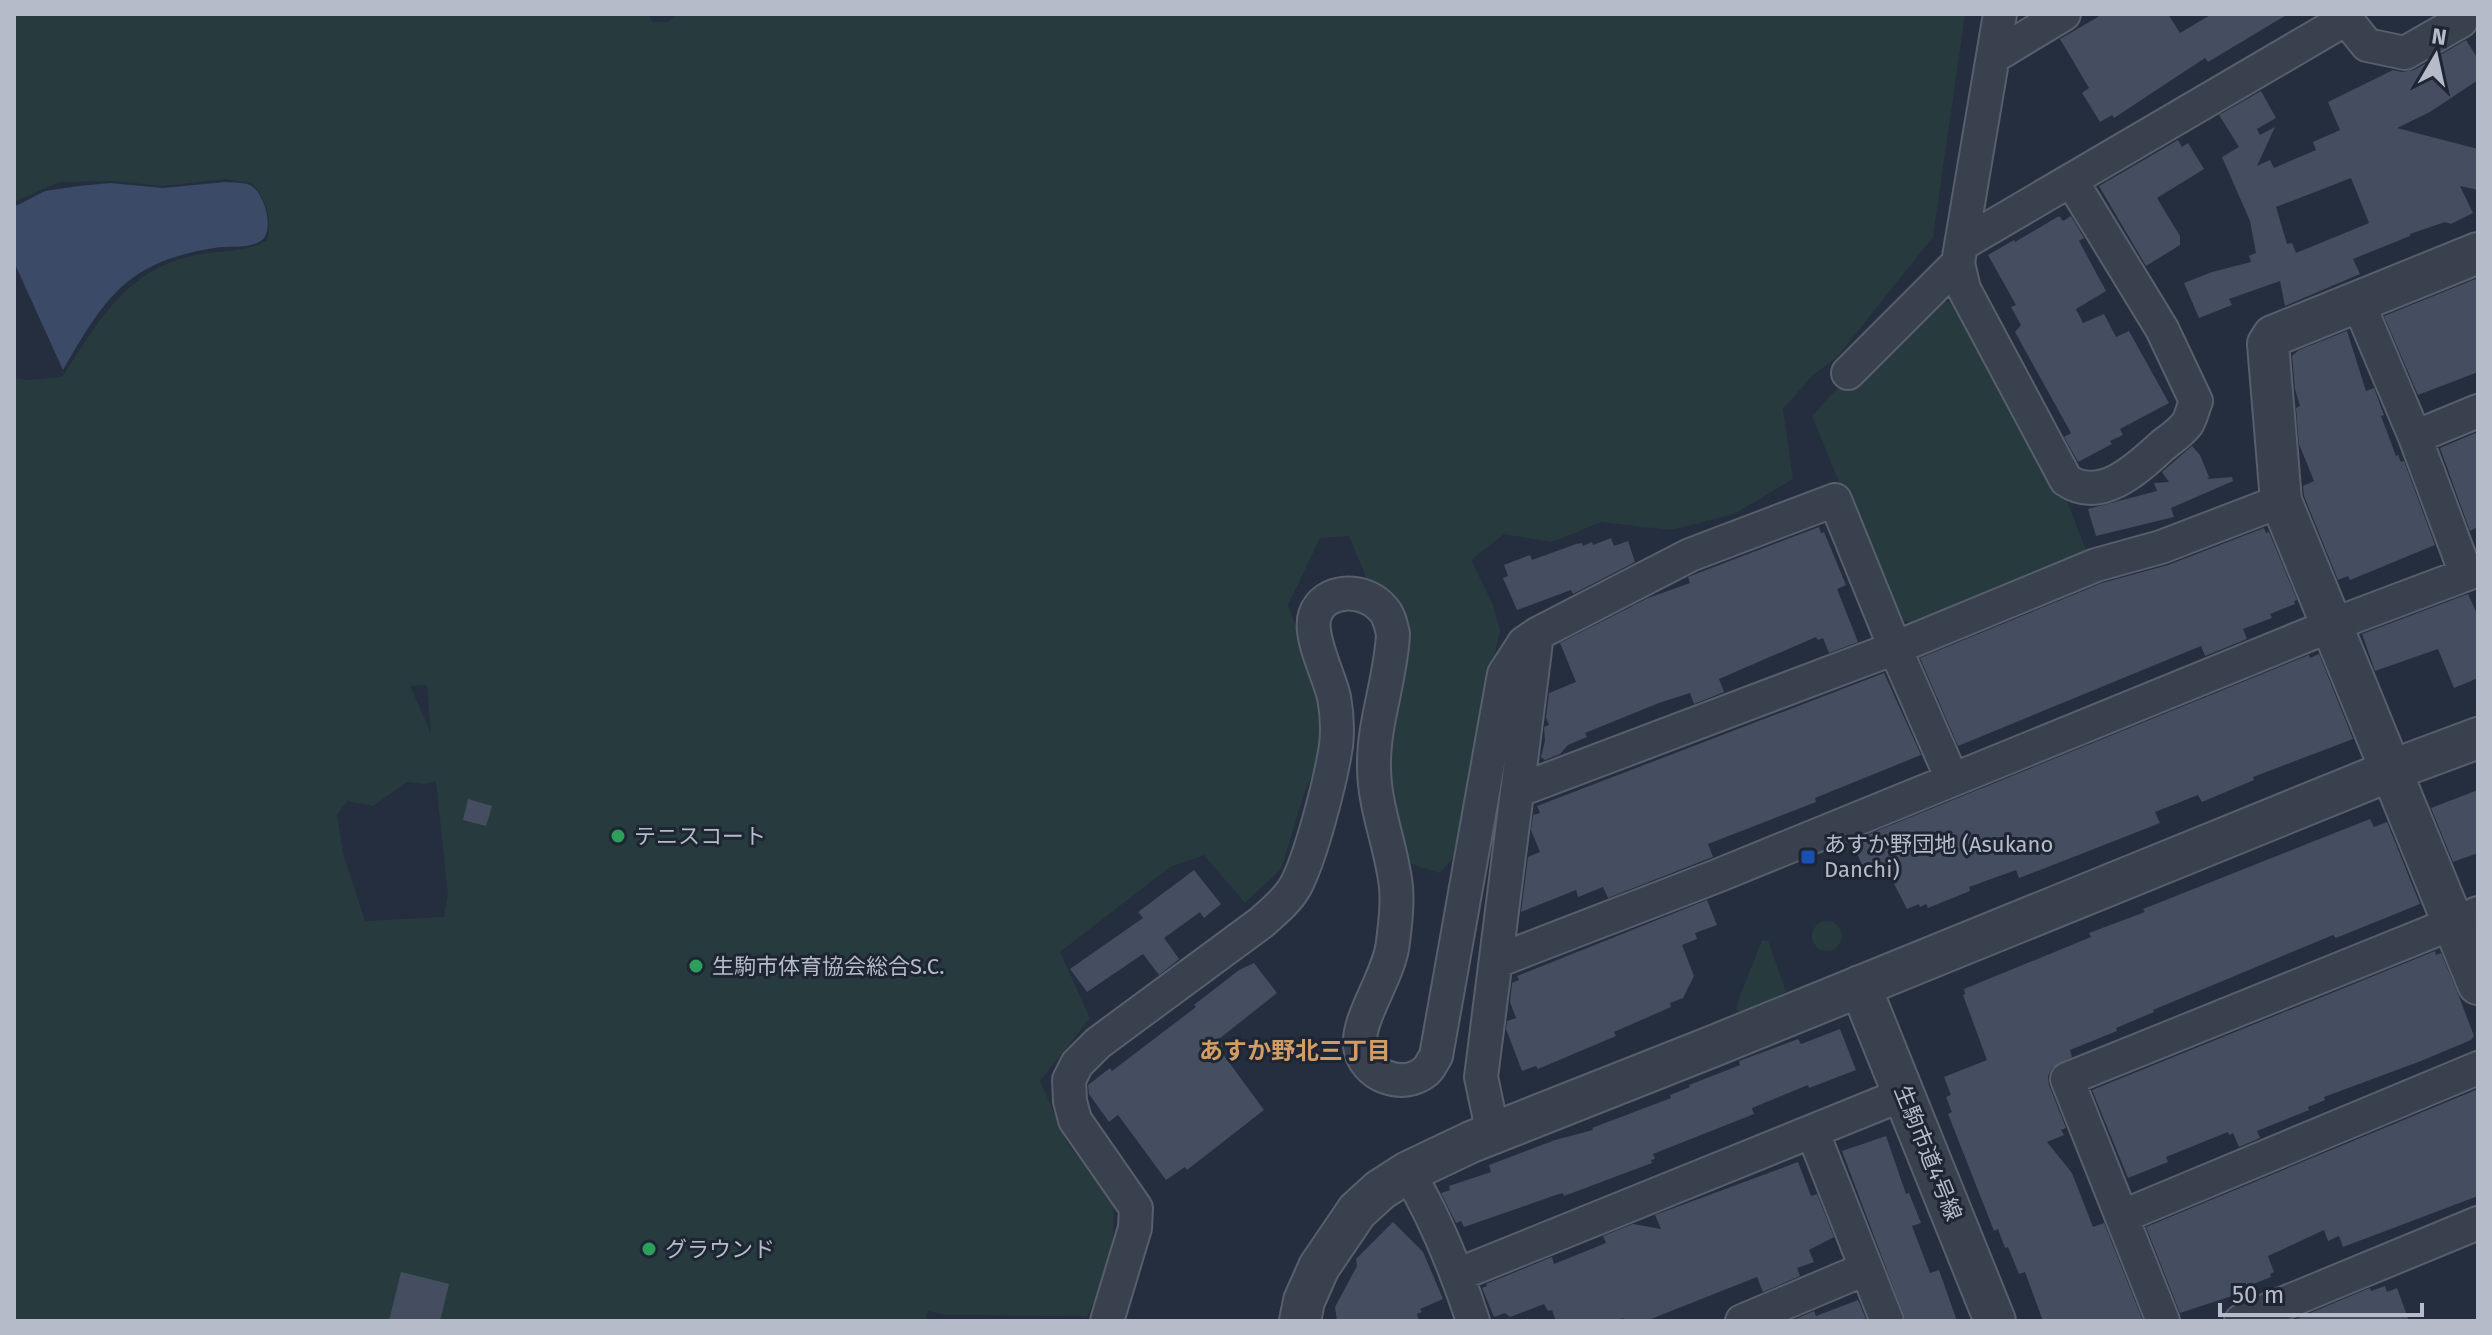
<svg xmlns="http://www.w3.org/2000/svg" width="2492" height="1335" font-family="'Fira Sans','Noto Sans JP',sans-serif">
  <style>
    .green { fill: #273b3f; fill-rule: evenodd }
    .water { fill: #3b4a67 }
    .building { fill: #444e60; fill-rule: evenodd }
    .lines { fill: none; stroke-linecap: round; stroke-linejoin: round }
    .minor-casing { stroke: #575e6c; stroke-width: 36 }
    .tertiary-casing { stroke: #575e6c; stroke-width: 44 }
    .minor { stroke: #39404e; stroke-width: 32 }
    .tertiary { stroke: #39404e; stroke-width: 40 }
    .leisure-dot { fill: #2e9e5b; stroke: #1e2533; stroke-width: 3 }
    .transit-dot { fill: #1a4fb4; stroke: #1e2533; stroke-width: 3 }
    .labels { text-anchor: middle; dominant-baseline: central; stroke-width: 6; stroke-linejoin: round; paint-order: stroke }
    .poi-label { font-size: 22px; fill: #b5bbc9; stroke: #1e2533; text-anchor: start }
    .street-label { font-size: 22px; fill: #b5bbc9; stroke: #1e2533 }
    .neighbourhood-label { font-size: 24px; font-weight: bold; fill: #d29c67; stroke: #1e2533 }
  </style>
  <rect width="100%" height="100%" fill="#252e3e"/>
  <path class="green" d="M14 14H647L653 22H669L677 14H1965L1933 237 1838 356 1812 376 1783 409 1793 479 1734 514 1671 530 1601 522 1552 542 1504 534 1471 560 1493 605 1500 630 1471 761 1454 857 1440 873 1409 863 1397 827 1387 761 1405 654 1407 618 1367 579 1349 536 1320 538 1288 605 1317 686 1322 752 1305 791 1281 869 1245 903 1204 855 1170 867 1060 952 1090 1018 1040 1081 1067 1143 1114 1201 1112 1262 1087 1316 946 1315 928 1311 925 1321H14V378L29 380 62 377C101 320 122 272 195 255 220 250 247 253 267 240 273 219 266 201 253 184L226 179 162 186 115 181 59 182 14 202ZM427 685 431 733 410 686ZM436 781 448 894 444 917 365 921 343 853 337 815 347 801 373 806 407 782 425 784Z
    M1938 300 1958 303 1978 349 2064 501H2067L2087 553 1911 623 1894 616 1812 416 1833 393 1851 380 1859 386Z
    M1812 936a15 15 0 1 1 30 0a15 15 0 1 1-30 0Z
    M1762 940 1768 941 1786 992 1741 1012 1736 1010 1738 1001Z"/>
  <path class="water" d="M225 182C233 183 243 182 250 185 264 192 275 229 262 240 250 250 228 245 214 248 126 262 105 298 63 370L14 262V207L45 191 79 186 110 183 163 188Z"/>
  <path class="building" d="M2103 14H2168L2180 33 2212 14H2288L2208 62 2205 58 2114 118 2112 115 2100 122 2082 93 2089 88 2060 39Z
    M2466 40 2478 59V80L2430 112 2397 128 2478 149V190L2460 186 2473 213 2451 224 2445 222 2410 234V236L2353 259 2360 274 2285 306 2280 281 2229 299 2232 305 2199 318 2184 283 2212 272 2251 262 2249 256 2256 253 2250 221 2222 157 2239 147 2219 115 2261 91 2276 118 2257 129 2260 135 2275 127 2257 166 2270 160 2274 168 2316 150 2313 142 2340 130 2328 102 2393 70 2402 72 2414 70ZM2351 178 2369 223 2296 253 2292 243 2287 244 2276 207Z
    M2178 140 2182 147 2188 143 2204 169 2157 198 2180 236V245L2146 266 2099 186Z
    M2059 216 2063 221 2071 216 2084 238 2079 241 2106 291 2076 309 2083 323 2104 314 2116 337 2129 331 2169 403 2120 429 2123 435 2110 441 2112 444 2078 462 2064 437 2071 433 2015 332 2021 325 2011 307 2016 305 1988 255 2014 240 2015 242Z
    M2478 278V372L2418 395 2384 316Z
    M2347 331 2366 391 2374 388 2384 415 2381 416 2396 456 2398 455 2401 462 2404 461 2435 545 2350 580 2348 576 2338 580 2304 496 2303 486 2314 481 2299 444 2296 408 2300 406 2295 389 2292 356 2299 350Z
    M2478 432V527L2470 531 2440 448Z
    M2192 446 2200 455 2209 477 2207 479 2232 477 2233 481 2171 508 2174 517 2096 536 2088 509 2157 491 2154 483 2169 482 2162 472Z
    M1819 527 1821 533 1824 532 1846 585 1837 589 1858 642 1829 653 1823 638 1818 640 1816 637 1719 679 1724 692 1694 704 1690 693 1659 703 1585 733 1587 737 1568 745 1560 754 1545 760 1541 757 1545 741 1544 727 1549 725 1546 717 1549 693 1576 682 1560 643 1648 598 1690 583 1688 577 1693 575Z
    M2264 528 2266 533 2269 532 2297 600 2294 601 2295 604 2270 614 2272 618 2243 629 2247 639 2205 656 2201 646 1958 746 1920 658 2102 583 2168 565Z
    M1611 538 1614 546 1628 541 1635 562 1573 594 1571 590 1517 610 1503 578 1508 576 1504 565 1530 555 1532 560 1576 544 1582 543 1583 546 1592 542 1593 545Z
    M2468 594 2478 616V678L2454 688 2438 649 2375 671 2362 634Z
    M2319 654 2353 739 2253 777 2254 780 2202 802 2198 795 2155 812 2160 823 2071 858 2019 878 2016 870 1969 887 1970 891 1928 908 1926 904 1920 907 1919 904 1907 909 1886 868 1877 872 1862 865 1852 841 2309 655 2310 658Z
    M1884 673 1921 755 1815 798 1816 802 1708 844 1713 857 1710 858 1608 898 1603 887 1578 897 1576 890 1521 912 1528 857 1540 852 1531 830 1533 815 1540 813 1537 806Z
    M2478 790V853L2453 862 2431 808Z
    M468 799 492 806 486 826 463 820Z
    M2370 819 2374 827 2387 822 2420 904 2336 938 2333 935 2153 1010 2154 1012 2116 1028 2117 1031 2070 1050 2072 1057 2052 1068 2048 1076 2049 1085 2066 1128 2061 1130 2064 1135 2047 1142 2072 1173 2093 1227 2104 1223 2143 1321H2043L2025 1272 2019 1274 2008 1247 2005 1248 1998 1229 1994 1231 1948 1114 1952 1112 1946 1097 1951 1095 1944 1077 1987 1060 1963 995 1965 994 1964 989 2091 937 2089 933 2145 912 2143 909Z
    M1194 870 1221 904 1204 918 1200 912 1164 938 1179 959 1159 975 1143 954 1087 992 1070 969 1143 918 1138 912Z
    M1707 900 1717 925 1695 933 1697 939 1682 945 1694 976 1683 998 1670 1003 1671 1007 1614 1032 1616 1036 1538 1069 1536 1066 1522 1071 1506 1029 1507 1021 1516 1018 1510 1002 1512 983 1519 980 1517 976Z
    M2435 951 2436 955 2441 953 2458 994 2474 1036 2471 1040 2421 1061 2324 1097 2325 1100 2308 1107 2309 1110 2257 1131 2260 1138 2239 1147 2233 1133 2229 1135 2228 1132 2166 1157 2168 1162 2128 1178 2092 1090Z
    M1254 963 1277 993 1219 1039 1225 1046 1220 1050 1264 1110 1187 1170 1185 1167 1166 1180 1118 1115 1109 1122 1089 1094 1088 1085 1110 1068 1112 1071 1196 1007 1194 1005 1239 970Z
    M1840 1029 1856 1070 1809 1088 1808 1085 1752 1108 1754 1114 1653 1154 1655 1159 1651 1160 1652 1163 1564 1196 1563 1193 1556 1195 1464 1227 1461 1221 1456 1223 1441 1193 1450 1190 1449 1186 1491 1172 1489 1165 1555 1140 1593 1130 1592 1128 1671 1098 1670 1095 1690 1087 1689 1085 1740 1065 1739 1061 1798 1039 1801 1044Z
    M2478 1089V1196L2343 1247 2339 1236 2328 1241 2324 1230 2268 1256 2274 1272 2270 1274 2271 1277 2248 1286 2250 1290 2180 1313 2146 1227Z
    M1886 1136 1906 1194 1909 1193 1921 1223 1912 1226 1930 1273 1939 1270 1957 1321H1906L1842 1151Z
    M1798 1162 1811 1196 1817 1194 1834 1237 1809 1250 1814 1262 1797 1268 1800 1276 1763 1292 1757 1277 1646 1321H1625L1623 1318 1615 1321H1556L1552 1310 1548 1311 1544 1304 1510 1317 1505 1313 1494 1317 1482 1288 1487 1286 1486 1284 1552 1257 1554 1264 1606 1243 1603 1236 1633 1224 1661 1229 1655 1215Z
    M1393 1222 1423 1252 1443 1299 1420 1309 1422 1312 1417 1314 1419 1321H1337L1335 1307 1357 1266 1356 1259Z
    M401 1272 449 1284 440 1321H389Z
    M2385 1286 2387 1292 2397 1288 2409 1321H2291L2370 1288 2371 1291Z
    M1858 1300 1867 1321H1791L1814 1311 1816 1316Z"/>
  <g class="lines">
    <g class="minor-casing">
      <path id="minor" d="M2000 14 1958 263 1964 289 2066 480C2101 504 2138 468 2163 445 2171 439 2181 432 2187 424 2191 418 2193 408 2196 401L2162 329 2071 180
        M2346 19 2367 45 2405 53 2461 21
        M1993 57 2064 14
        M1962 244 2346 19V14
        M2358 302 2415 437 2466 574
        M1848 373 1958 263
        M2415 437 2478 411
        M1517 791 1895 648 2096 565 2161 547 2281 501
        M1497 961 1717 876 2332 625 2478 570
        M1813 1133 1887 1321
        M1493 1134 1481 1077 1537 634 1690 555 1835 500 1895 648 1952 779
        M1408 1172C1436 1219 1456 1269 1473 1321
        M2123 1216 2478 1068
        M1457 1275 1904 1094
        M1107 1321 1135 1228 1136 1208 1075 1120 1070 1101 1069 1080 1077 1064 1098 1043 1262 922C1274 911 1287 901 1295 887 1311 858 1331 779 1336 746 1338 729 1337 713 1334 697 1329 675 1308 636 1315 615 1324 588 1364 588 1381 607 1389 614 1391 625 1393 634 1391 679 1373 723 1374 767 1374 808 1392 847 1396 887 1398 906 1395 924 1393 942 1390 975 1357 1018 1360 1046 1363 1075 1403 1091 1426 1071 1430 1068 1433 1060 1436 1056L1504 674 1524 643 1537 634
        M1742 1321 1865 1269
        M2163 1321 2067 1079 2478 913
        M2241 1321 2478 1223"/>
    </g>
    <g class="tertiary-casing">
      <path id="tertiary" d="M2478 253 2273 336 2268 344 2281 501 2478 984
        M1860 986 1995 1321
        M1300 1321 1304 1301 1319 1267 1357 1211 1380 1190 1408 1172 1471 1142 1711 1047 2392 770 2478 738"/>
    </g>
    <use href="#minor" class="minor"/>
    <use href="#tertiary" class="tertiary"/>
  </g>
  <g class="leisure-dot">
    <circle cx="618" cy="836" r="8"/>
    <circle cx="696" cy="966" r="8"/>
    <circle cx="649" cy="1249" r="8"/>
  </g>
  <rect class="transit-dot" x="1800" y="849" width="16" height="16" rx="4"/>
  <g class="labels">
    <g class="poi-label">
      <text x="634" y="836">テニスコート</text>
      <text x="1824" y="844">あすか野団地 (Asukano<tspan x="1824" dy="25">Danchi)</tspan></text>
      <text x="712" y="966">生駒市体育協会総合S.C.</text>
      <text x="665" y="1249">グラウンド</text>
    </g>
    <g class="street-label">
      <text transform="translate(1928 1153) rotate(68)">生駒市道4号線</text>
    </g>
    <g class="neighbourhood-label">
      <text x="1295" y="1051">あすか野北三丁目</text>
    </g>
  </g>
  <rect width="2492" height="1335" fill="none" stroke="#b5bbc9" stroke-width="32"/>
  <g transform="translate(2436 56) rotate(9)" stroke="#1e2533" stroke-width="6" paint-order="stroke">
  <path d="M0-6L14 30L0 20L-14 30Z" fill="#b5bbc9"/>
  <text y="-12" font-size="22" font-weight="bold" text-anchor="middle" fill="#b5bbc9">N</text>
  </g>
  <path d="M2220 1303v12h202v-12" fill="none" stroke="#b5bbc9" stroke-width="4"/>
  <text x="2232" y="1303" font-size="24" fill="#b5bbc9" stroke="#1e2533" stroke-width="6" paint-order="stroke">50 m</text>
</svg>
